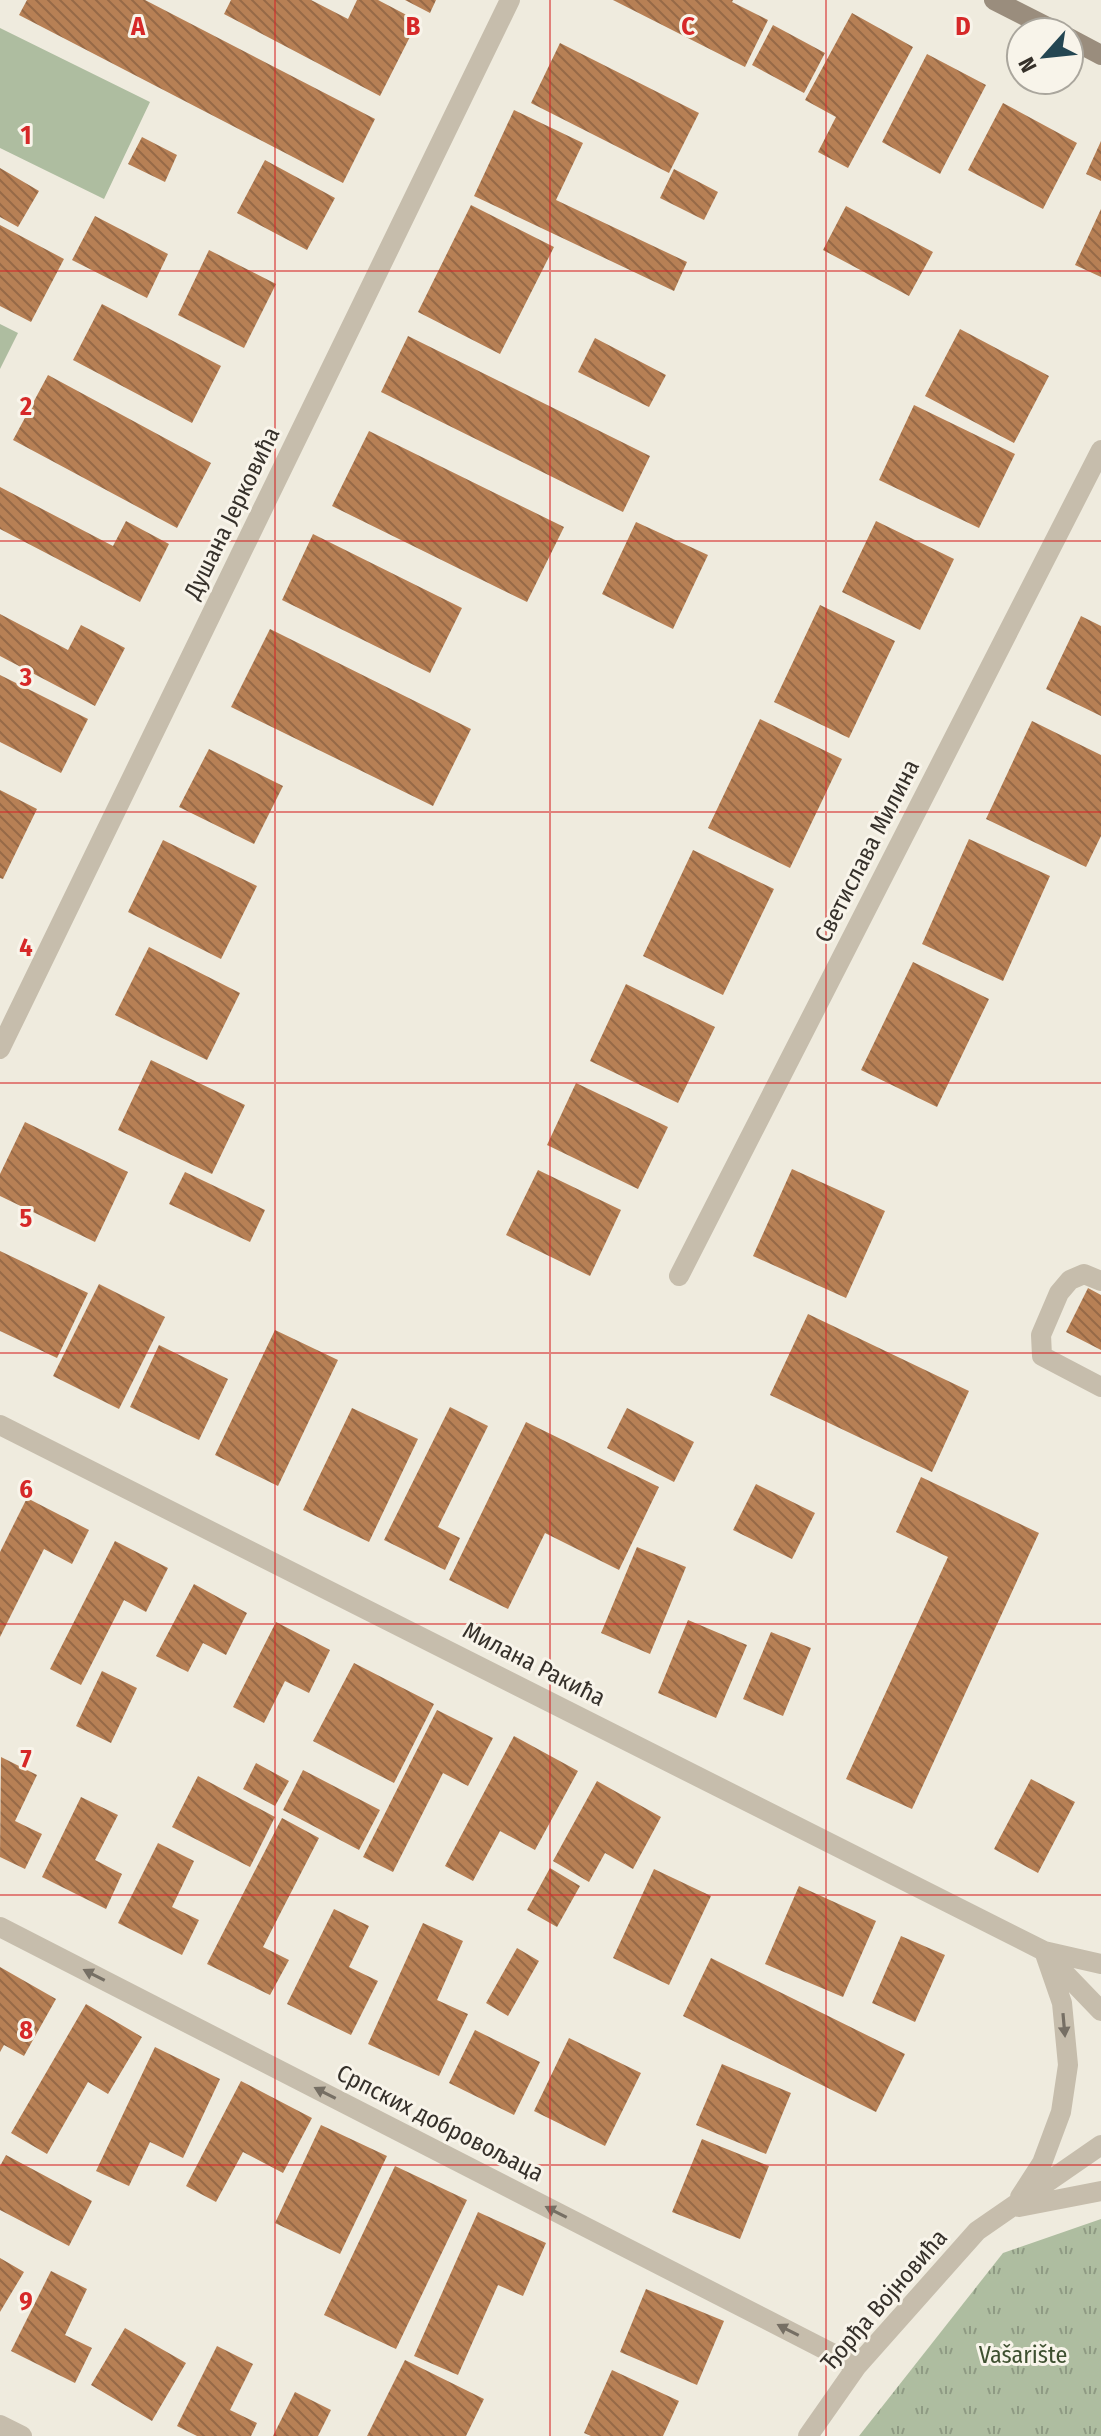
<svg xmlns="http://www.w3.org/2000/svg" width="1101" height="2436" font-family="'Fira Sans Condensed',sans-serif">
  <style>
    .park { fill: url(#park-tufts) }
    .garden { fill: #aebda0 }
    .building { fill: url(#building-back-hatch) }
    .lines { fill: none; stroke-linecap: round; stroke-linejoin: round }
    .lane { stroke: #c6bdac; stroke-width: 20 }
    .street { stroke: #c6bdac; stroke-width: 20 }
    .secondary { stroke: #9a8d7d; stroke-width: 20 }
    .oneway { fill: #766f64 }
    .grid { fill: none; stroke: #d62828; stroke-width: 2; stroke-opacity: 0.55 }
    .labels { text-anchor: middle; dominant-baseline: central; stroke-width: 6; stroke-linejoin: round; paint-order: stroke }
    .street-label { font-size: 24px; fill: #35302a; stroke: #f8f4ea }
    .park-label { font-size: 24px; fill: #3e5030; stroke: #f8f4ea }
    .grid-label { font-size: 26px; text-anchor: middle; font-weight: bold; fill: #d62828; stroke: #f8f4ea; stroke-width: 6; stroke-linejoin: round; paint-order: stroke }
  </style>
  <defs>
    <pattern id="park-tufts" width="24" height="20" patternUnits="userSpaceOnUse" patternTransform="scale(2)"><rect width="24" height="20" fill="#aebda0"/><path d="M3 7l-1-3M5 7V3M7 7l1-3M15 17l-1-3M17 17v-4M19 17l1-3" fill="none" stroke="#8e9a83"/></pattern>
    <pattern id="building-back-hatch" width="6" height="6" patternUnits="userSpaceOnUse" patternTransform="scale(2)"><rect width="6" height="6" fill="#b78055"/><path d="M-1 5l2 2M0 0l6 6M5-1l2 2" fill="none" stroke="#966947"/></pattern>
  </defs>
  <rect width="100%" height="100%" fill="#efebde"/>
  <path class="park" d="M1101 2219V2436H859L1003 2253Z"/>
  <path class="garden" d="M0 28 150 102 104 199 0 148Z
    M0 324 18 333 0 369Z"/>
  <path class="building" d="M27 0H145L375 119 343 183 19 15Z
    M231 0H311L348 19 357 0H378L418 21 380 96 224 14Z
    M405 0H436L430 13Z
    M613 0H733L732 2 768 20 745 67Z
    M852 13 913 47 848 168 818 152 836 117 805 100Z
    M773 25 825 53 804 93 752 65Z
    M560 43 699 113 669 173 531 103Z
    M927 54 986 85 940 174 882 142Z
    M1003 103 1077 143 1043 209 968 170Z
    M514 110 583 143 556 200 687 262 674 291 474 196Z
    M142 137 177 155 165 182 128 164Z
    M1101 141V181L1086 174Z
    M265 160 335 198 307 250 237 213Z
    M0 168 39 191 18 227 0 217Z
    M674 169 718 192 704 220 660 198Z
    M471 205 554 247 500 354 418 312Z
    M846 206 933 252 909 296 823 250Z
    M1101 209V277L1075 265Z
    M95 216 168 254 147 298 72 260Z
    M0 225 64 259 31 322 0 306Z
    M209 250 276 284 244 348 178 315Z
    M102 304 221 366 192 423 73 360Z
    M960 329 1049 376 1014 443 925 396Z
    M408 336 650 456 623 512 381 392Z
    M595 338 666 375 649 407 578 372Z
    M48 375 211 463 177 528 13 440Z
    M914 405 1015 454 979 528 879 480Z
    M369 431 564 527 527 602 332 506Z
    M0 487 113 546 126 521 169 544 140 602 0 529Z
    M876 521 954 559 920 630 842 592Z
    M636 522 708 555 673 629 602 594Z
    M313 534 462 608 430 673 282 600Z
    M820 605 895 641 849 738 774 702Z
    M0 614 68 650 81 625 125 648 95 706 0 656Z
    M1081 616 1101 626V716L1046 689Z
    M270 629 471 729 433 806 231 707Z
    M0 675 88 719 61 773 0 742Z
    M760 719 842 759 790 868 708 828Z
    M1032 721 1101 755V836L1086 867 986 819Z
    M209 749 283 786 254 844 179 807Z
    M0 790 37 809 3 879 0 878Z
    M969 839 1050 876 1003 981 922 944Z
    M163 840 257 886 221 959 128 912Z
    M693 850 774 889 723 995 643 956Z
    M149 947 240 993 207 1060 115 1015Z
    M913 962 989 999 937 1107 861 1070Z
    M626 984 715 1027 678 1103 590 1061Z
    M151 1060 245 1105 212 1174 118 1130Z
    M576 1083 668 1127 638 1189 547 1145Z
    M25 1122 128 1172 95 1242 0 1196V1174Z
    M792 1169 885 1211 846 1298 753 1256Z
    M538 1170 621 1210 590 1276 506 1235Z
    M185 1172 265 1210 250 1242 169 1204Z
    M0 1251 88 1293 57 1358 0 1331Z
    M99 1284 165 1317 119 1409 53 1376Z
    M1088 1288 1101 1295V1350L1066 1332Z
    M808 1314 969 1391 932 1472 770 1395Z
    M275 1330 338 1360 278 1486 215 1455Z
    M159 1345 228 1379 199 1440 130 1407Z
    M450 1407 488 1426 438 1527 460 1538 445 1570 384 1540Z
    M352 1408 418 1439 369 1542 303 1510Z
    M627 1408 694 1442 674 1482 607 1448Z
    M526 1422 659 1487 619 1570 545 1533 508 1609 449 1580Z
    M921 1477 1039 1533 912 1809 846 1779 948 1557 896 1532Z
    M756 1484 815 1513 792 1559 733 1530Z
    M27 1498 89 1530 72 1564 44 1549 0 1637V1552Z
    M115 1541 168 1568 146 1612 124 1600 81 1685 50 1669Z
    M637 1547 686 1567 650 1654 601 1633Z
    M194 1584 247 1613 226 1655 203 1643 188 1672 156 1656Z
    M688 1620 747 1645 716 1718 658 1693Z
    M276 1622 330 1650 309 1693 285 1681 264 1723 233 1707Z
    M771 1632 811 1648 783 1716 743 1699Z
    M354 1663 434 1704 394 1783 313 1741Z
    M102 1671 137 1688 111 1743 76 1726Z
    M437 1710 493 1738 468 1786 443 1773 393 1872 363 1857Z
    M514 1736 578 1771 535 1850 500 1831 473 1881 445 1866Z
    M1 1757 37 1775 15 1821 42 1834 25 1869 0 1857Z
    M256 1763 289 1781 275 1806 243 1789Z
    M303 1770 380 1810 359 1850 283 1810Z
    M198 1776 275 1817 250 1867 172 1827Z
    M1031 1779 1075 1802 1038 1873 994 1849Z
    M597 1781 661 1817 633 1869 605 1853 589 1882 553 1861Z
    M81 1797 118 1815 95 1860 122 1874 106 1909 42 1877Z
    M282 1818 319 1838 263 1947 289 1960 270 1995 207 1964Z
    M158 1843 194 1861 172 1907 199 1920 182 1955 118 1923Z
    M550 1868 580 1886 557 1927 527 1910Z
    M654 1869 711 1896 669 1985 613 1958Z
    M799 1886 876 1921 843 1997 765 1964Z
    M334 1909 369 1926 349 1967 378 1981 351 2035 287 2004Z
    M423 1923 463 1941 437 2000 468 2014 439 2076 368 2044Z
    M901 1936 945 1955 915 2022 872 2003Z
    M517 1948 539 1961 508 2016 486 2003Z
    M711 1958 905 2054 876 2112 683 2016Z
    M0 1967 56 1999 24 2056 4 2045 0 2052Z
    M86 2004 142 2037 108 2094 88 2082 47 2154 11 2133Z
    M475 2030 540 2062 514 2115 449 2083Z
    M569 2038 641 2073 605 2146 534 2111Z
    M155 2047 220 2079 183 2158 150 2142 129 2186 96 2171Z
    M722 2064 791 2093 766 2154 696 2125Z
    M241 2081 312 2118 283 2173 243 2152 216 2202 186 2186Z
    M321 2125 387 2156 340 2254 275 2223Z
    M702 2139 769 2166 740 2239 672 2212Z
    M6 2155 92 2201 69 2246 0 2210V2166Z
    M395 2166 467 2200 396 2349 324 2315Z
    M478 2212 546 2243 523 2296 498 2285 458 2375 414 2356Z
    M0 2258 24 2272 0 2312Z
    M51 2271 87 2289 65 2335 92 2348 75 2383 11 2351Z
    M646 2289 724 2321 697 2385 620 2352Z
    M125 2328 186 2363 152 2421 91 2385Z
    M217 2346 253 2364 230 2410 257 2423 251 2436H197L177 2426Z
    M405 2360 484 2399 466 2436H367Z
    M612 2370 679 2401 663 2436H591L584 2433Z
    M295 2392 331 2410 318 2436H273Z"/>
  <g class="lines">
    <path class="lane" d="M1101 1281 1084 1274 1070 1280 1059 1293 1041 1335 1042 1356 1101 1387"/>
    <path class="street" d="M0 1049 510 0
      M679 1276 1101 450
      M0 1425 1044 1951 1101 1964
      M0 1927 857 2366
      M1049 1957 1101 2011
      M1020 2197 1042 2163 1061 2112 1068 2065 1062 2003 1044 1951
      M1019 2207 1101 2191
      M0 2425 22 2436
      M808 2436 857 2366 977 2231 1101 2145"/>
    <path class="secondary" d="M994 0 1057 32
      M1069 38 1101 55"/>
  </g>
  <defs><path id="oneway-solid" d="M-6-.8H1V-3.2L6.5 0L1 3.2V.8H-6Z" transform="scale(2)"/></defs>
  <g class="oneway">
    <use href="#oneway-solid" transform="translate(94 1975) rotate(-153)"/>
    <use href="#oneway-solid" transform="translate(1064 2025) rotate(85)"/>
    <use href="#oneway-solid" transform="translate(325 2093) rotate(-153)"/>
    <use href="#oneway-solid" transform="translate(556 2212) rotate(-153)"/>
    <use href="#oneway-solid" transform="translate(788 2330) rotate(-153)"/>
  </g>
  <path class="grid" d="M275 0V2436M550 0V2436M826 0V2436M0 271H1101M0 541H1101M0 812H1101M0 1083H1101M0 1353H1101M0 1624H1101M0 1895H1101M0 2165H1101"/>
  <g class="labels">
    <g class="street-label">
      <text transform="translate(232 513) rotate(-64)">Душана Јерковића</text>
      <text transform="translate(867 851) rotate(-63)">Светислава Милина</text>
      <text transform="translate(534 1664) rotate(27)">Милана Ракића</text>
      <text transform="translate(440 2123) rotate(27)">Српских добровољаца</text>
      <text transform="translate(884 2300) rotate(-49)">Ђорђа Војновића</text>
    </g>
    <g class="park-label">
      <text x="1023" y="2355">Vašarište</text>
    </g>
  </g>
  <g class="grid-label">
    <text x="138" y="35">A</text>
    <text x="413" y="35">B</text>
    <text x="688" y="35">C</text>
    <text x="963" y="35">D</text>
    <text x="26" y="144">1</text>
    <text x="26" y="415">2</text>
    <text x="26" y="686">3</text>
    <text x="26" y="956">4</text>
    <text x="26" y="1227">5</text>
    <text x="26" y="1498">6</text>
    <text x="26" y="1768">7</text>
    <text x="26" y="2039">8</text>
    <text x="26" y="2310">9</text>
  </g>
  <g transform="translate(1045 56) rotate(243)"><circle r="38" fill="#f8f4ea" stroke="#aaa69d" stroke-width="2"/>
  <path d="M0-6L14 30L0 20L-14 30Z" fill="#244652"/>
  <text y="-12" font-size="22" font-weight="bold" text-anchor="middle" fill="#35302a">N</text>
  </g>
</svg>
